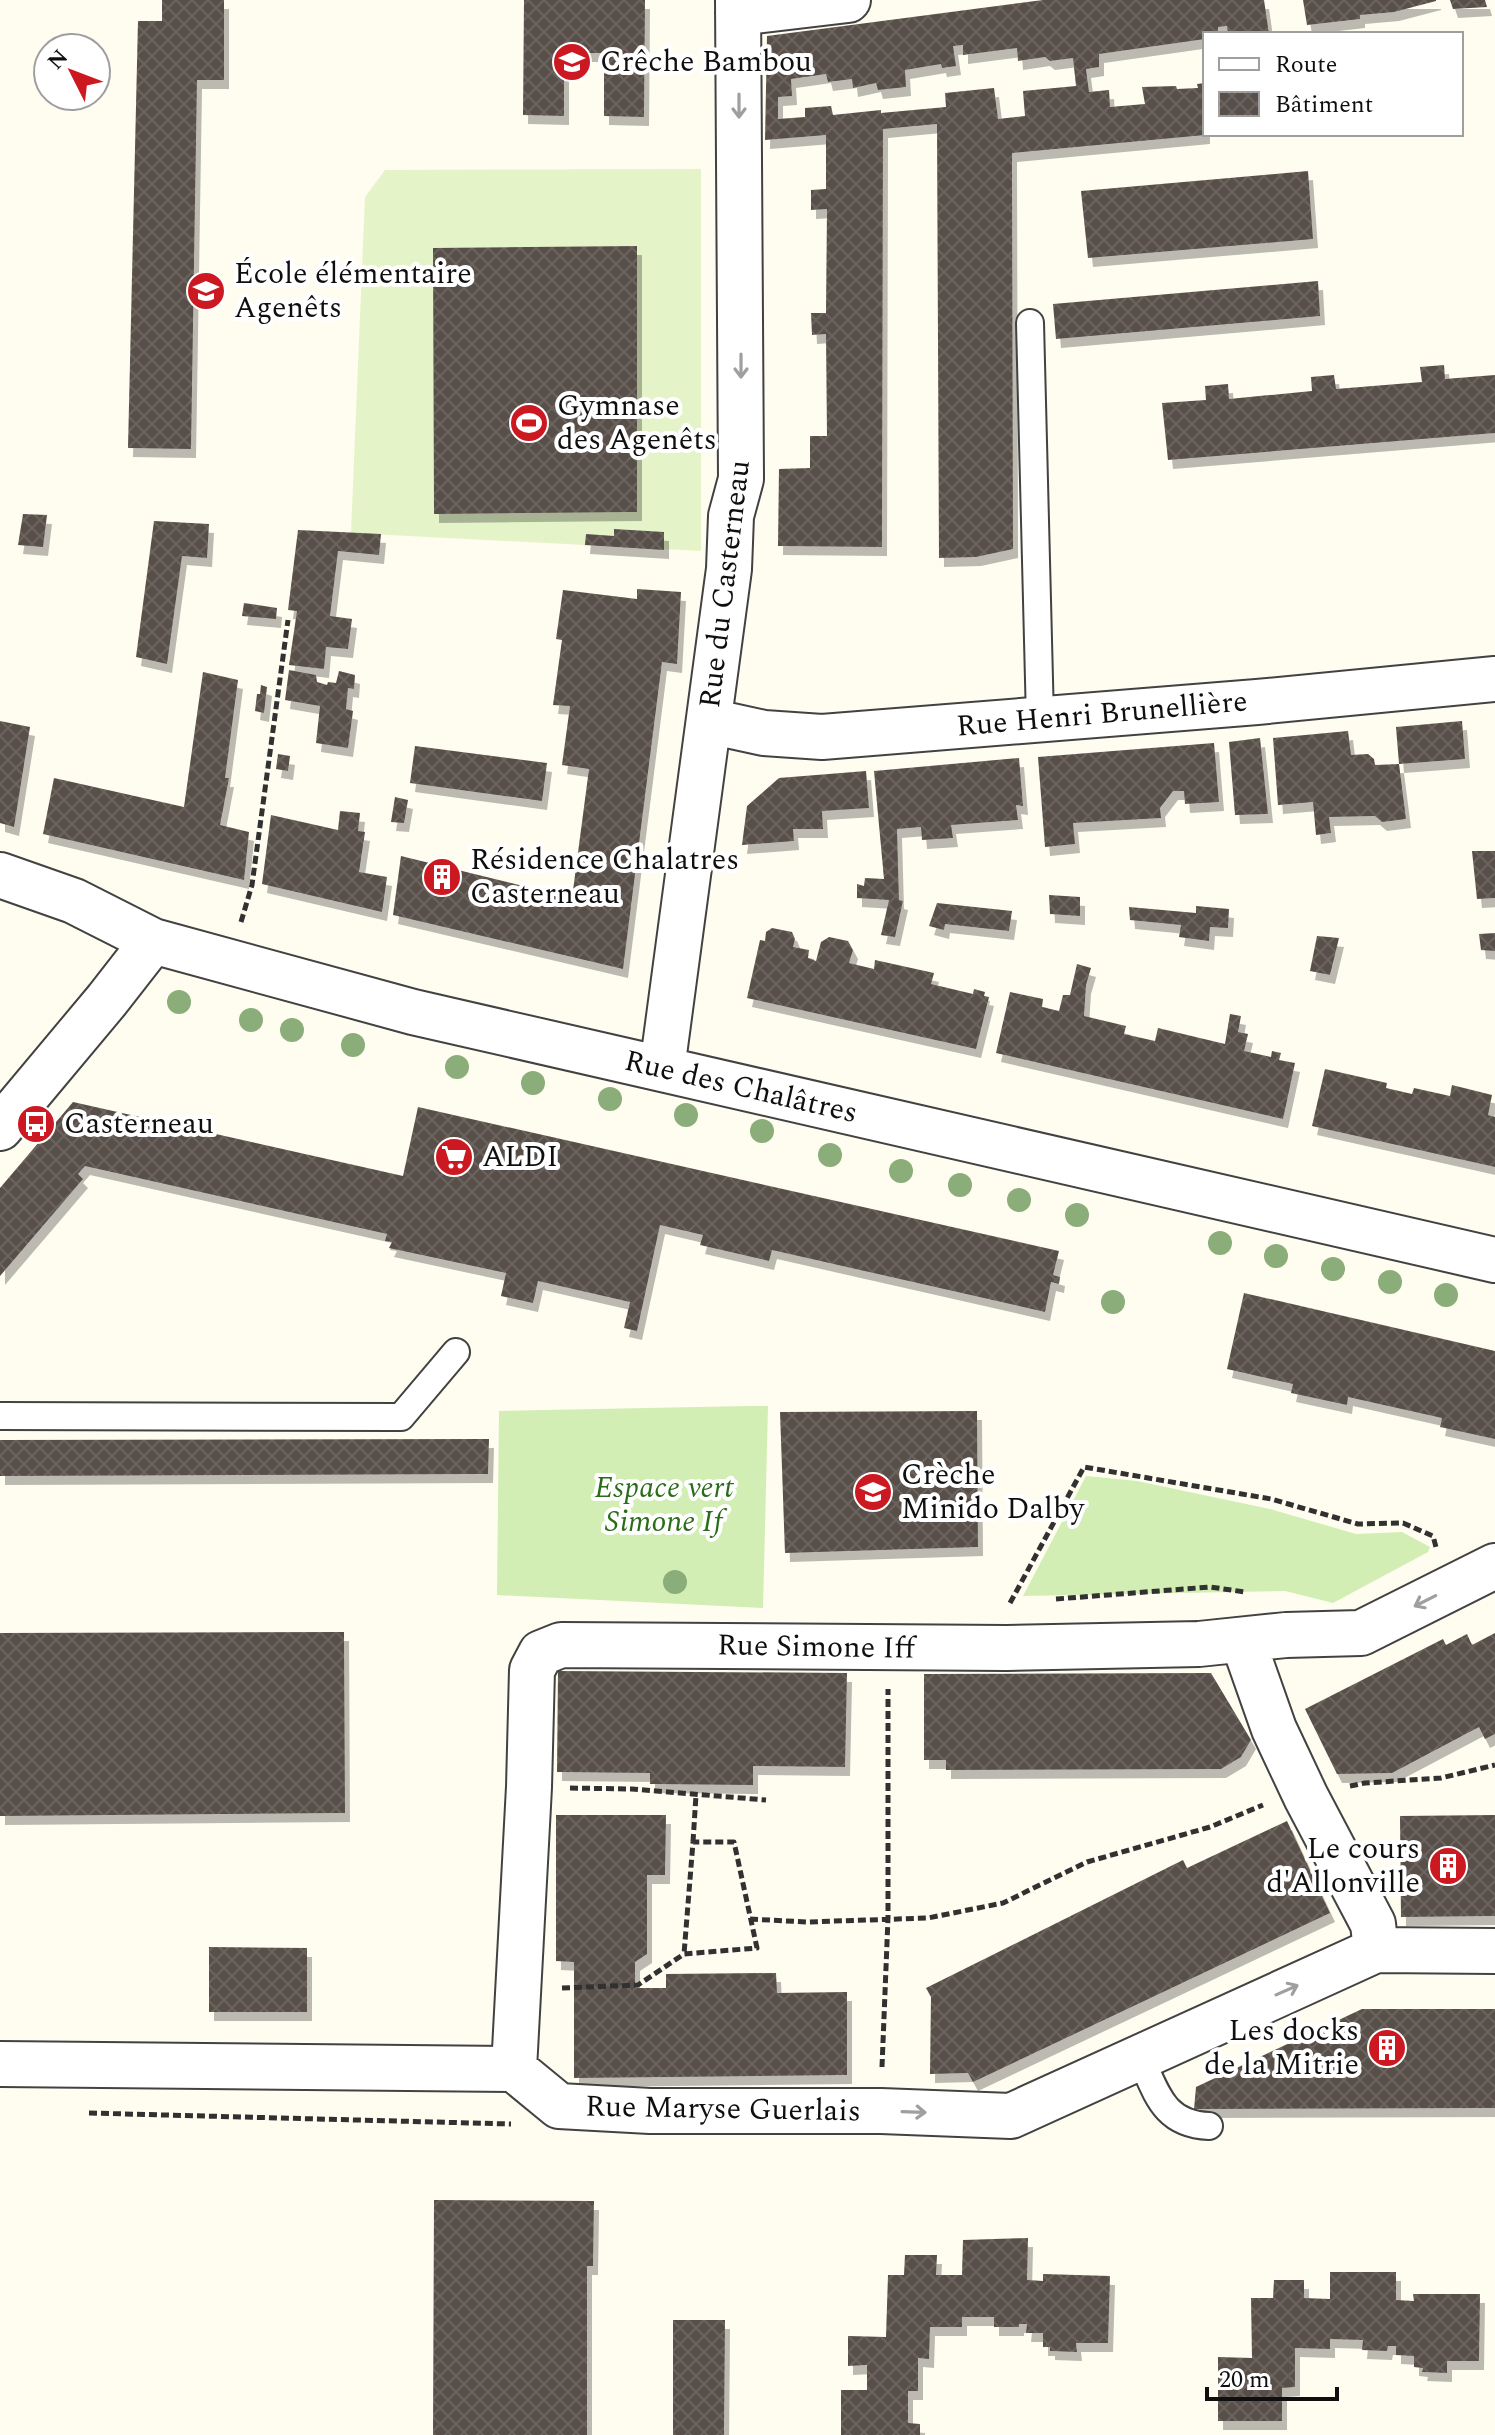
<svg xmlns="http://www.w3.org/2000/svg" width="1495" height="2435" font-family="Spectral,serif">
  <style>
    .grass { fill: #d2eeb5 }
    .pitch { fill: #e5f4c8 }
    .building { fill: url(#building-cross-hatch); fill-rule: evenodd; filter: url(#shadow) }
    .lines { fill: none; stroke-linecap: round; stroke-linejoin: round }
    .lane-casing { stroke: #424242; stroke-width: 30 }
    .street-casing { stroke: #424242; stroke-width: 48 }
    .path { stroke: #313131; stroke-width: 5; stroke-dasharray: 8 4; stroke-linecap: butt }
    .lane { stroke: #fff; stroke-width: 26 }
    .street { stroke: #fff; stroke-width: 44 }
    .tree { fill: #8aad79 }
    .oneway { stroke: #9f9f9f }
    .labels { text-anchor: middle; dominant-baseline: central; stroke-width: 8; stroke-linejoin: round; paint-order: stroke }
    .poi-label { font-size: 30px; fill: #0f0f0f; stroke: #fff; text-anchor: start }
    .street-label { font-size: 30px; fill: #0f0f0f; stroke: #fff }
    .park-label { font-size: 30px; font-style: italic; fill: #2a6d18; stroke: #fff }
  </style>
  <defs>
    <pattern id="building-cross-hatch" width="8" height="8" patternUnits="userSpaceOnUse" patternTransform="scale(2)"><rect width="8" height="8" fill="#584f4a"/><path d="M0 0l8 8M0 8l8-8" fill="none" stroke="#6b6460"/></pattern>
    <filter id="shadow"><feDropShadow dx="5" dy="9" stdDeviation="0" flood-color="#0004"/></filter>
  </defs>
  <rect width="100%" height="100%" fill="#fffcf0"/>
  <path class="grass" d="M749 1406H768L763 1608 497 1595 499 1411Z
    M1086 1476 1137 1481 1270 1509 1356 1534 1402 1532 1430 1547 1428 1552 1333 1603 1285 1591 1023 1596Z"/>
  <path class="pitch" d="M701 169V551L351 533 365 197 385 170Z"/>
  <path class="building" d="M162 0H224V80H197L191 449 128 448 138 21H162Z
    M524 0H645L644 117 604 116V53H564V116L523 115Z
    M1043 0H1264L1269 34H1228L1227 26 1218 27V34H1205V39L1099 54V67L1086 69 1089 92 1109 90 1110 107 1145 104 1142 87 1176 86 1177 89 1198 88 1197 84 1205 83V135L1012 153 1013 549 976 557 939 558 937 124 883 129 882 547 778 546 779 469 810 468V436H827L826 334 812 335 811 313H826L827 209 811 210V190L826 189V135L765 140 767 36ZM963 45V55L1017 48 1018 61 1045 57 1050 61 1073 58 1076 86 1023 91 1025 116 998 119 994 88 945 93 946 107 881 113V110L833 115 831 106 805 108V117L778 119V97L792 96 791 79 826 74 828 82 852 79 853 88 876 83 878 90 906 87 905 70 941 64 942 68 956 66 953 46Z
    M1303 0H1436V1L1394 12 1360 15V19L1307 25Z
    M1450 0H1485L1487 7 1453 9Z
    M1308 171 1313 239 1088 258 1081 191Z
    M637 246V512L434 514 433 248Z
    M1318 281 1320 316 1056 339 1053 304Z
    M1444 365 1445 379 1495 375V433L1168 460 1162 403 1206 400 1205 386 1228 384 1229 399 1312 391 1311 377 1334 375 1336 389 1422 382 1420 367Z
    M23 514 47 515 43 547 18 545Z
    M154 521 209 524 207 558 182 556 167 664 136 657Z
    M614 529 664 532V550L585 545 586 534 614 536Z
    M298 530 381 534 379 555 338 551 330 616 352 619 348 649 326 647 324 669 289 665 297 611 288 610Z
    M637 589 681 592 677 664 662 662 623 969 393 915 401 856 572 898 589 769 562 765 570 706 553 705 562 640 556 639 563 590 637 599Z
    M244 603 277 608 276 619 242 616Z
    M289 670 316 675 317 682 327 685 328 682 336 683 339 671 355 675 354 689 348 688 346 709 353 711 348 748 316 743 320 706 285 700Z
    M203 672 238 680 225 778H229L220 825 249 832 244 880 43 834 54 778 184 807Z
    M261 685 267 687 264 713 255 711 257 694H260Z
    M0 721 30 727 14 827 0 823Z
    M1462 721 1465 759 1399 764 1396 727Z
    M1348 731 1351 755 1368 754 1374 759 1375 765 1399 764 1406 819 1382 822 1375 816 1329 817 1331 833 1316 835 1313 802 1278 805 1273 738Z
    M1260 738 1268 814 1235 815 1229 742Z
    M1214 743 1219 802 1185 804 1184 791H1173L1160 808 1161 818 1073 823 1075 844 1045 847 1038 757Z
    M415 746 547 763 542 801 410 783Z
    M278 754 290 756 288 771 276 769Z
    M1019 758 1023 806 1016 805 1018 820 951 825 953 838 922 840 921 827 897 829 899 900 903 901 895 937 881 935 889 900 857 898V884L864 886 865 878 884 879 874 771Z
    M866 771 869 808 822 811 823 829H793L794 841 742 845 747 806 779 778Z
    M395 797 408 800 404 823 391 822Z
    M340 811 360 813 358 831 365 832 359 872 387 877 382 912 262 884 271 815 338 830Z
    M1472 851H1495V898L1477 899Z
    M1049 895 1080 897V916L1050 914Z
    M937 903 1012 911 1009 931 945 924 944 930 929 926Z
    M1196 906 1229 909 1228 928 1210 927 1209 941 1179 937 1181 925 1130 920 1129 907 1196 913Z
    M772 928 792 932 795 939 793 947 809 950 808 958 816 961 821 942 829 937 848 941 853 950 849 963 874 969 875 960 934 973 931 984 973 994 974 989 985 992 984 996 989 997 976 1049 747 998 760 940 765 941 766 932Z
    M1495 933V951L1481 950 1479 934Z
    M1317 936 1339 938 1330 975 1310 971Z
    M1077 964 1091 968 1086 985 1084 1016 1126 1026 1124 1034 1155 1041 1158 1028 1225 1044 1230 1014 1241 1016 1238 1032 1248 1034 1244 1051 1271 1057 1272 1051 1281 1053 1279 1060 1295 1063 1283 1119 996 1053 1010 992 1043 999 1042 1007 1059 1011 1063 995H1070Z
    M1325 1069 1387 1083 1386 1088 1412 1094 1414 1088 1450 1096 1452 1085 1492 1095 1488 1115 1495 1117V1167L1312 1126Z
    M73 1102 403 1176 418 1107 1059 1251 1053 1275 1060 1277 1059 1284 1051 1282 1045 1312 772 1250 769 1261 700 1245 703 1235 660 1225 637 1331 624 1328 630 1302 538 1281 533 1303 501 1296 506 1273 389 1248 392 1242 385 1241 387 1234 85 1166 78 1174 83 1179 0 1276V1188Z
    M1244 1293 1495 1351V1439L1440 1427 1442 1418 1348 1397 1347 1405 1291 1393 1293 1384 1227 1369Z
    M977 1411 978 1547 785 1553 780 1412Z
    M489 1439 488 1474 0 1476V1440Z
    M344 1632 345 1813 0 1816V1633Z
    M1495 1633V1734L1485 1739 1479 1727 1392 1773 1337 1774 1305 1709 1443 1639 1446 1645 1467 1634 1472 1645Z
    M558 1671 847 1673 845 1767 753 1766V1785L650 1784V1773L557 1772Z
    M1211 1673 1251 1740 1241 1757 1221 1769 946 1770V1760H924V1674Z
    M556 1815H666L665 1875H647V1954L635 1962V1988H666V1974L776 1973 777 1993 847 1992V2075L574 2078V1962L556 1961Z
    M1495 1815V1916L1401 1917 1400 1816Z
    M1287 1821 1330 1913 973 2082 968 2073 930 2074 931 1997 926 1988 1183 1860 1187 1868Z
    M209 1947 307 1948V2012H209Z
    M1362 2009H1495V2108L1194 2109 1196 2087Z
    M434 2200 594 2201 593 2266H587V2435H433Z
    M1028 2238 1027 2280 1043 2281V2274L1110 2276 1108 2343H1076L1077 2352 1050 2351V2347H1043V2333H1026L1027 2324H1019V2327H994V2317H962V2327H930L929 2359 918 2358V2391H908V2423L920 2424V2435H841V2390H867V2365L848 2366V2336L886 2337 888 2275H904L905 2255H937L936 2275H962L963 2240Z
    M1330 2272H1396V2300L1414 2301 1413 2294H1480L1479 2361H1447V2373L1422 2372 1423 2368 1414 2367V2356L1396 2355V2346H1388L1387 2351 1362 2350 1363 2340 1330 2339V2349L1295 2348V2387L1282 2388V2421H1218V2357L1252 2358 1251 2298H1273L1274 2280H1304V2298L1330 2299Z
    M673 2320H725L724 2435H673Z"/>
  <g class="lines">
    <g class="lane-casing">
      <path id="lane" d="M1030 323 1040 719
        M0 1416 401 1417 456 1352
        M1140 2057C1157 2093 1163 2124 1209 2126"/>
    </g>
    <g class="street-casing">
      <path id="street" d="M738 13 848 0
        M709 721 764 733 822 737 1257 702 1495 679
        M0 875 74 901 153 941 413 1012 1495 1260
        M662 1069 729 569 731 516 741 479 738 0
        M0 1128 107 1000 153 941
        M1243 1641 1274 1729 1306 1797 1373 1924 1376 1950
        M0 2064 514 2069 559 2106 650 2111H881L1011 2116 1376 1950 1495 1951
        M514 2069 529 1787 532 1670 541 1653 561 1645 1007 1648 1199 1644 1286 1635 1361 1633 1495 1566"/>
    </g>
    <path class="path" d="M241 922 252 885 288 620
      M1056 1599 1210 1587 1245 1592
      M1010 1603 1084 1467 1271 1499 1358 1524 1403 1523 1433 1536 1436 1547
      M1350 1786 1365 1783 1441 1778 1495 1765
      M570 1788 632 1789 766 1800
      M693 1842 696 1795
      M750 1919 807 1922 928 1918 1003 1903 1087 1862 1210 1827 1263 1805
      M562 1988 638 1985 684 1954 757 1948 734 1842H693L684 1954
      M882 2067 888 1918V1689
      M89 2113 511 2124"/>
    <use href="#lane" class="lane"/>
    <use href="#street" class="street"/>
  </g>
  <g class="tree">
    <circle cx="179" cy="1002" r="12"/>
    <circle cx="251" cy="1020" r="12"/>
    <circle cx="292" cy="1030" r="12"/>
    <circle cx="353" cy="1045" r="12"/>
    <circle cx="457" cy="1067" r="12"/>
    <circle cx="533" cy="1083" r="12"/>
    <circle cx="610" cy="1099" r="12"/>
    <circle cx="686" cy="1115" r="12"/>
    <circle cx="762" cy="1131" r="12"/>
    <circle cx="830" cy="1155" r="12"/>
    <circle cx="901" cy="1171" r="12"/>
    <circle cx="960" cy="1185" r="12"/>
    <circle cx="1019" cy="1200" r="12"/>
    <circle cx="1077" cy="1215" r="12"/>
    <circle cx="1220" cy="1243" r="12"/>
    <circle cx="1276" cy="1256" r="12"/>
    <circle cx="1333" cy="1269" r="12"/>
    <circle cx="1390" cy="1282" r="12"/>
    <circle cx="1446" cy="1295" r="12"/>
    <circle cx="1113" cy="1302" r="12"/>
    <circle cx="675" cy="1582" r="12"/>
  </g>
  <defs><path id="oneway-shaft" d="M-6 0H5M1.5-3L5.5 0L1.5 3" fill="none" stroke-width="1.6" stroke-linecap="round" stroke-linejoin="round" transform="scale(2)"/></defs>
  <g class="oneway">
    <use href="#oneway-shaft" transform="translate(739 106) rotate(90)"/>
    <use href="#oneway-shaft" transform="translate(741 366) rotate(90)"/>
    <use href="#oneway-shaft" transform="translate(1425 1601) rotate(153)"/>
    <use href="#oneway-shaft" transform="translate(1287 1990) rotate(-24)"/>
    <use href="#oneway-shaft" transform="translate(914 2112) rotate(2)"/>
  </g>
  <defs>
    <g id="school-disc" transform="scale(2)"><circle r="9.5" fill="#cc1921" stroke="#fff"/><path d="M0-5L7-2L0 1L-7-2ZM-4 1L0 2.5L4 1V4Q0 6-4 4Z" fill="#fff"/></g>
    <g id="stadium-disc" transform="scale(2)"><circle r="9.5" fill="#cc1921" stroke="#fff"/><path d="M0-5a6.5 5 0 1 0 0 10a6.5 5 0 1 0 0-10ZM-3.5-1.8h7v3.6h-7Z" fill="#fff"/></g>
    <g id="building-disc" transform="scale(2)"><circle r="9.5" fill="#cc1921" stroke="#fff"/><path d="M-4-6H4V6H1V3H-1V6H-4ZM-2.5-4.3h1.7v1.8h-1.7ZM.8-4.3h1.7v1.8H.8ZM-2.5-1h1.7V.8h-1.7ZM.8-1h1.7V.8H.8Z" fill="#fff"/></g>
    <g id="bus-disc" transform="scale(2)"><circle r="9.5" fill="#cc1921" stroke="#fff"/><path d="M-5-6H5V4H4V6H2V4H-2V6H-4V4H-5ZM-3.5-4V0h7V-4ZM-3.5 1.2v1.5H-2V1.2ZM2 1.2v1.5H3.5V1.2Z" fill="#fff"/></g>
    <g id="supermarket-disc" transform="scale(2)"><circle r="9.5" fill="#cc1921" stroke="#fff"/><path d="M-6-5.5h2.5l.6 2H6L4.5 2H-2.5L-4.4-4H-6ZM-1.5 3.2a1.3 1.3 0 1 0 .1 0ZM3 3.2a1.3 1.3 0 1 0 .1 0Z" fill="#fff"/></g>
  </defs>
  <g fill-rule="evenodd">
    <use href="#school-disc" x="572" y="62"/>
    <use href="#school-disc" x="206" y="291"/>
    <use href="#stadium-disc" x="529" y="423"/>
    <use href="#building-disc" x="442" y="877"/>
    <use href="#bus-disc" x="36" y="1124"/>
    <use href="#supermarket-disc" x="454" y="1157"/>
    <use href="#school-disc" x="873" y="1492"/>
    <use href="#building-disc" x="1448" y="1866"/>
    <use href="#building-disc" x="1387" y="2048"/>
  </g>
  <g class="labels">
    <g class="poi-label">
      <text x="600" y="62">Crêche Bambou</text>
      <text x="234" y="274">École élémentaire<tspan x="234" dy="34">Agenêts</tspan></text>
      <text x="557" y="406">Gymnase<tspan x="557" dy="34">des Agenêts</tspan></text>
      <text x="470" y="860">Résidence Chalatres<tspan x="470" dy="34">Casterneau</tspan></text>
      <text x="64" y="1124">Casterneau</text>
      <text x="482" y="1157">ALDI</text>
      <text x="901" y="1475">Crèche<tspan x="901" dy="34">Minido Dalby</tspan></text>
      <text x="1420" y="1849" text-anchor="end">Le cours<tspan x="1420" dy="34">d'Allonville</tspan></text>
      <text x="1359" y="2031" text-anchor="end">Les docks<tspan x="1359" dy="34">de la Mitrie</tspan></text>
    </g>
    <g class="street-label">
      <text transform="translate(725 584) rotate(-83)">Rue du Casterneau</text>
      <text transform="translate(1102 714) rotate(-5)">Rue Henri Brunellière</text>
      <text transform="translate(741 1087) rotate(13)">Rue des Chalâtres</text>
      <text transform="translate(816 1647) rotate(1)">Rue Simone Iff</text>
      <text transform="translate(723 2109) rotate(1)">Rue Maryse Guerlais</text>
    </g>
    <g class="park-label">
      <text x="664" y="1488">Espace vert<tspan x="664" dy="34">Simone If</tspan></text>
    </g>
  </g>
  <rect x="1203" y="32" width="260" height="104" fill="#ffffff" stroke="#9f9f9f" stroke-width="2"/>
  <rect x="1219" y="58" width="40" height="12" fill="#ffffff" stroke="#9f9f9f" stroke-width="2"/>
  <text x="1275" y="72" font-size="24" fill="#0f0f0f">Route</text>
  <rect x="1219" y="92" width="40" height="24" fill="url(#building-cross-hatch)" stroke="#9f9f9f" stroke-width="2"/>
  <text x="1275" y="112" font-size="24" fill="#0f0f0f">Bâtiment</text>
  <g transform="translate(72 72) rotate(312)"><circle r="38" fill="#ffffff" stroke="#9f9f9f" stroke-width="2"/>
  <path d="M0-6L14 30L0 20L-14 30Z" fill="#cc1921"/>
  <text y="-12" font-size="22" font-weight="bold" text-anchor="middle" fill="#0f0f0f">N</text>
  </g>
  <path d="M1207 2387v12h130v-12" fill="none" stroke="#0f0f0f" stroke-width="4"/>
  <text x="1219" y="2387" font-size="24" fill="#0f0f0f" stroke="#ffffff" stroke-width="6" paint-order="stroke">20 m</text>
</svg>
